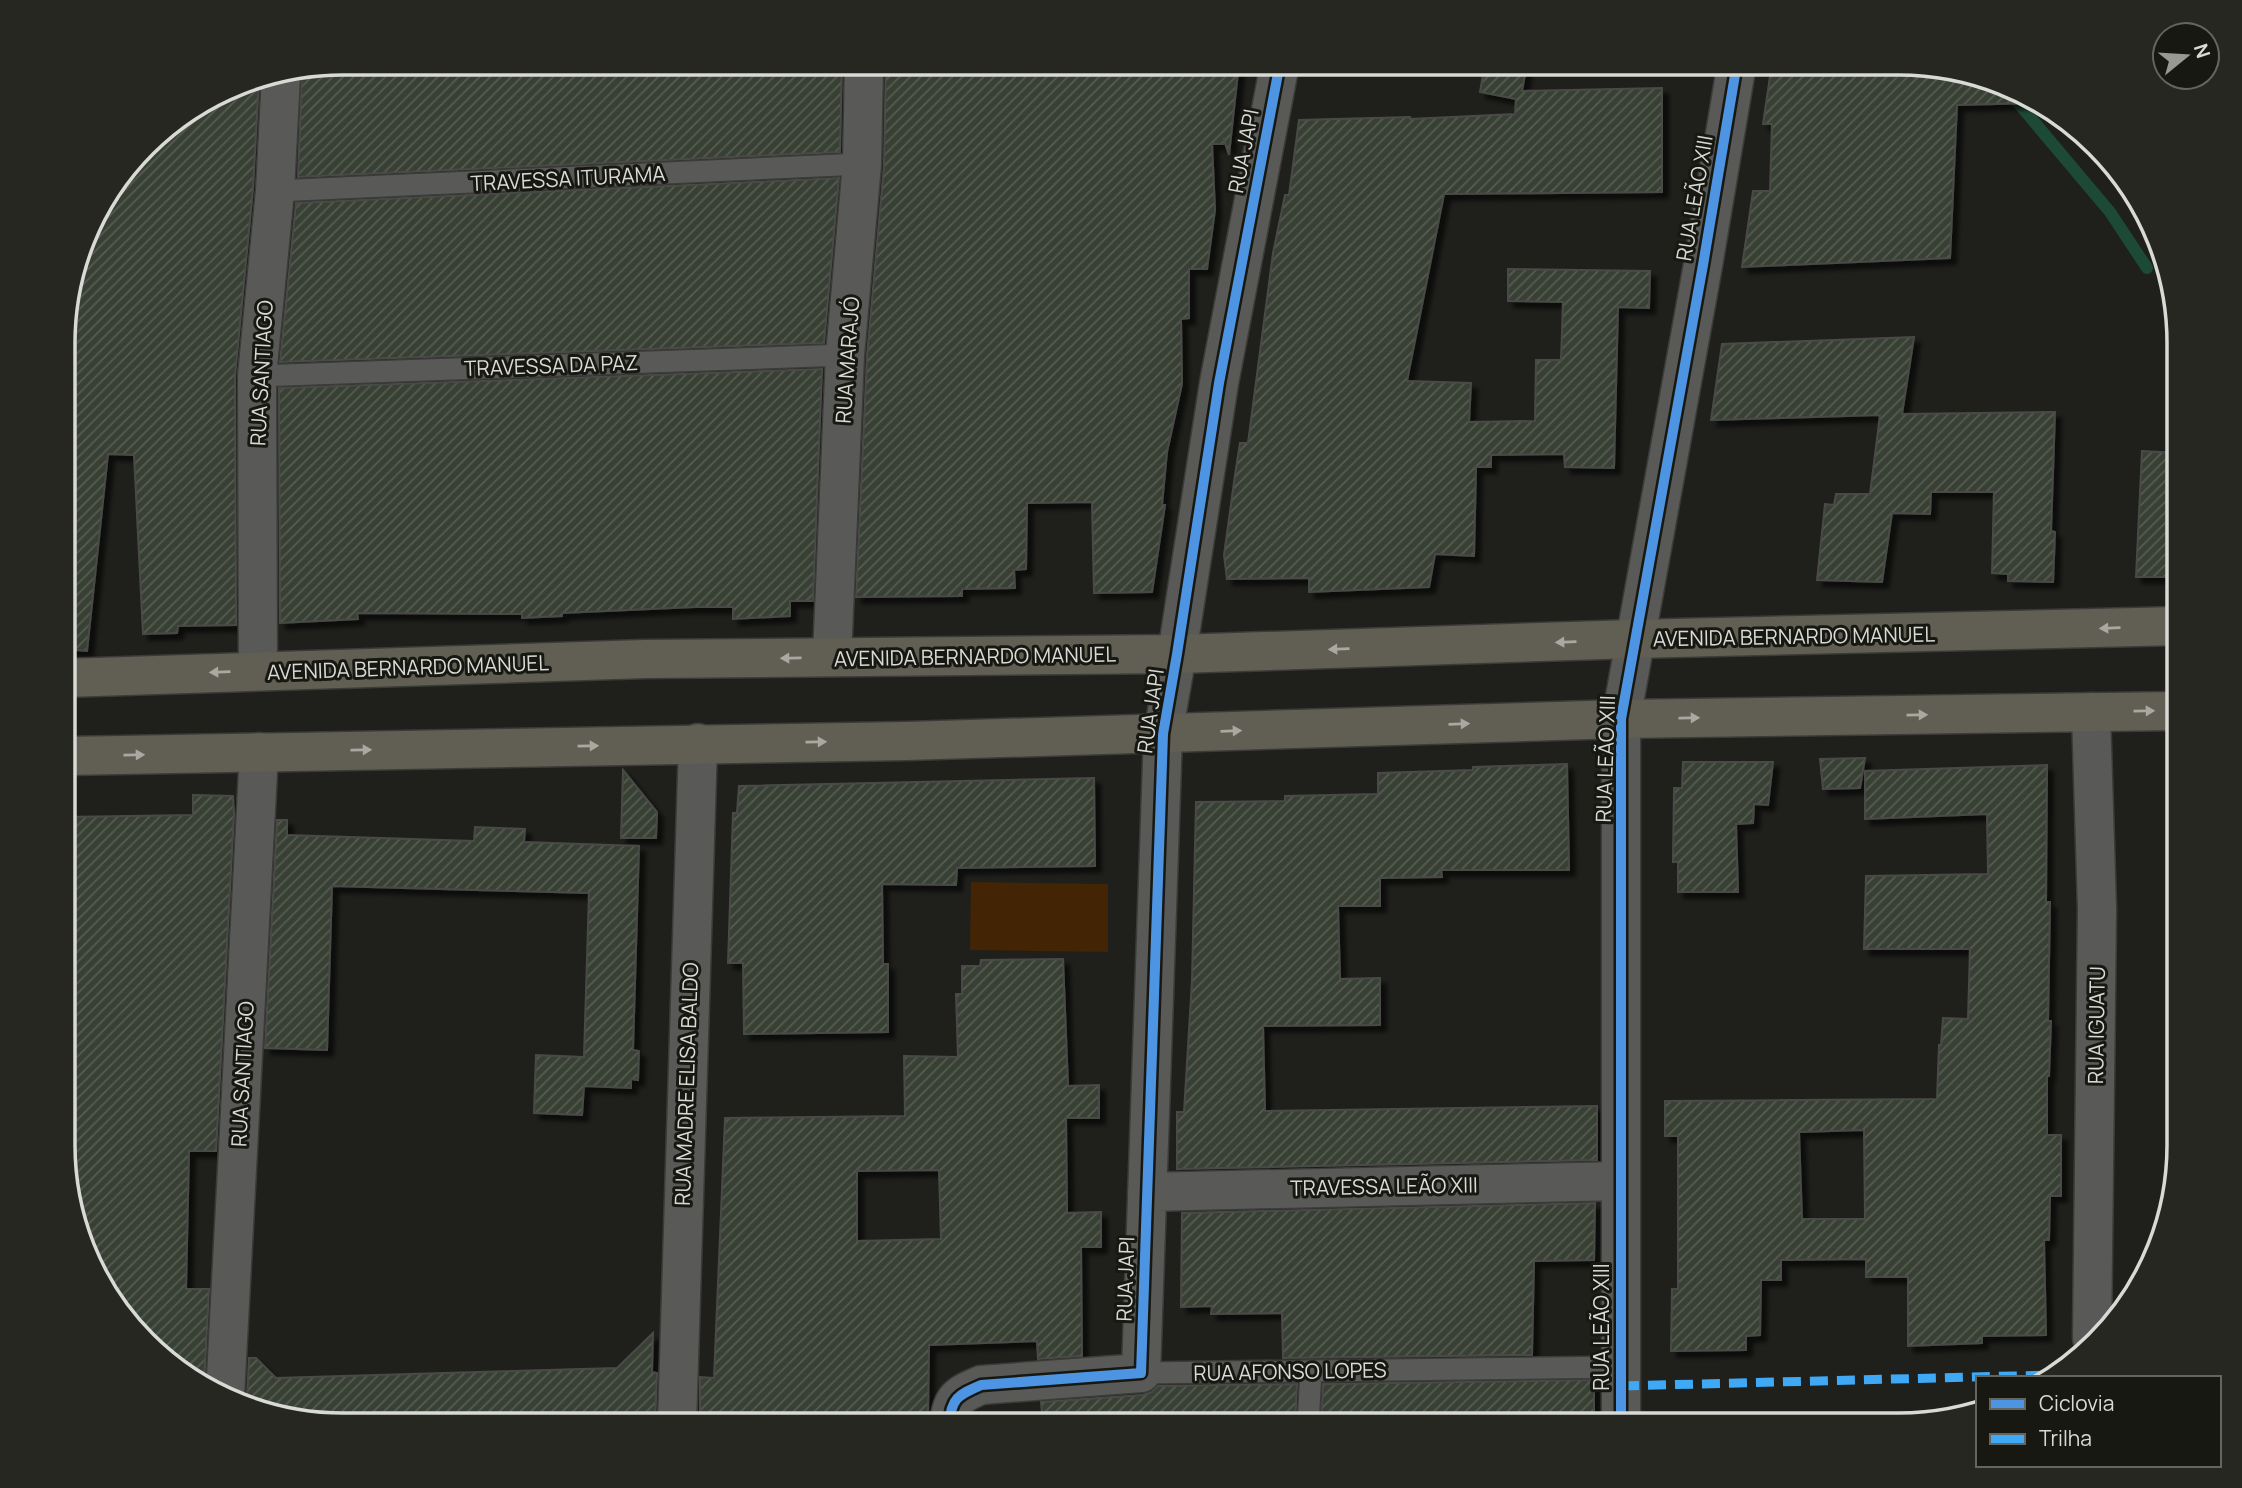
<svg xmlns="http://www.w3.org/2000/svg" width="2242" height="1488" font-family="Manrope,sans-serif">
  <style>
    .green { fill: #432404 }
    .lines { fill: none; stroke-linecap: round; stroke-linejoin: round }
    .stream { stroke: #1d4937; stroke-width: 12 }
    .building { fill: url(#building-hatch); stroke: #4a4a47; stroke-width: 2; fill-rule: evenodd; filter: url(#shadow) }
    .lane-casing { stroke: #3b3b38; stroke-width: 24 }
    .street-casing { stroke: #3b3b38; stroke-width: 41 }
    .primary-casing { stroke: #3b3b38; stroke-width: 41 }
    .lane { stroke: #595a57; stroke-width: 21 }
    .street { stroke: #595a57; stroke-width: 38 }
    .primary { stroke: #615f53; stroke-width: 38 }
    .quiet { stroke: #3fa9f5; stroke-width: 9; stroke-dasharray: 18 9; stroke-linecap: butt }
    .cycleway-casing { stroke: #171812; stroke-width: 15 }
    .cycleway { stroke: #4d94e3; stroke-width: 10 }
    .oneway { fill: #a9a8a1 }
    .labels { text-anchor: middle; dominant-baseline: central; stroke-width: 6; stroke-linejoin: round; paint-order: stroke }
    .street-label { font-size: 21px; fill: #d9d9d5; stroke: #171812 }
    .rim { fill: none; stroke: #d9d9d5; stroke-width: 3.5 }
  </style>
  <defs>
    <pattern id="building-hatch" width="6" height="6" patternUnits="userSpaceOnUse" patternTransform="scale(1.75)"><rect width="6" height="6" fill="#394134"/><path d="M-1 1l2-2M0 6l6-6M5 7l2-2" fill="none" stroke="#555c50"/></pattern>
    <filter id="shadow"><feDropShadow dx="6" dy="6" stdDeviation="2" flood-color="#0009"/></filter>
  </defs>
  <rect width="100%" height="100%" fill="#1f201c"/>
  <path class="green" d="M971 882 1108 884V952L970 950Z"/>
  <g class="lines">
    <path class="stream" d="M2003 85 2110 212 2147 268"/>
  </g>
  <path class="building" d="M343 63H842L840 152 298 177 302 71Z
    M886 63H1239L1229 155 1224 140 1223 144H1212L1215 210 1207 269H1189V318L1181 319 1182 384 1167 452 1162 505H1165L1152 592 1094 593 1092 502 1027 503 1026 569 1014 570 1015 588 962 589V596L856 597 867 356 884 166Z
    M1485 63H1527L1522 91 1662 88V192L1444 194 1407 381 1471 383 1469 422 1535 421 1536 360H1561L1563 302 1508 301V269L1650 271 1649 308 1618 307 1614 468 1565 467 1564 454 1491 455V467H1476L1474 556 1435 554 1429 587 1309 592V578L1227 579 1224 555 1235 475 1240 443H1248L1273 253 1285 195H1289L1299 120 1410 117V119L1515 114 1516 99 1480 92Z
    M1772 63H1900L1989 78 2039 103 1957 105 1950 258 1742 267 1753 191H1770L1772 124H1763Z
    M259 80 253 189 235 376 236 625 178 626 177 633 143 634 134 455 108 454 87 651 65 649V307L92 220 159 132 236 84Z
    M839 178 824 343 280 362 296 203Z
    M1914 337 1902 414 2055 412 2051 531 2055 532 2053 582 2008 581V574L1992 573 1994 492H1931L1930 514 1892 513 1882 582 1817 580 1825 504 1834 505 1836 494H1870L1880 415 1711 420 1722 344Z
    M822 369 813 601H790V616L733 619V607H695L562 613V616L522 618V614L357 613 358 619 280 623 279 388Z
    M2142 451 2178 453 2174 524 2178 525V577H2136Z
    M1865 758 1860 788 1823 789 1820 759Z
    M1683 762H1773L1768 805 1754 804 1753 823 1736 824 1738 892H1678V862H1673L1674 788H1682Z
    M1567 764 1569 870H1441L1442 877 1380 878V906H1338L1340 979 1380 978V1025L1263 1026 1265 1111 1597 1106V1160L1177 1169V1112H1184L1192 981 1196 802 1285 801V796L1378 794V773L1473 770V767Z
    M2047 765 2046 902H2050L2048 1021H2051L2049 1076H2047V1135H2061V1196H2050L2049 1240H2044L2046 1335 1982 1336V1343L1908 1346V1277H1866V1259L1781 1260V1280H1761L1760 1335 1746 1336V1350L1671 1351 1672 1289H1678V1136H1665V1101L1937 1099 1939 1045H1941L1943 1018 1968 1019 1970 949H1864L1866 876 1988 874 1987 814 1865 819V771ZM1864 1130 1865 1219H1802L1799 1132Z
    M623 770 657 812 656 838H621Z
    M1094 778 1095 866 957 868 956 885 882 884 883 964H888V1032L744 1034 743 963H728L733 813H737L739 786Z
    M193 795 233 796 234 814 216 1151H189L186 1289H209L204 1386 187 1378 101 1285 65 1181V817L193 815Z
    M277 820H287V835L474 841 475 827 525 829 524 842 639 846 633 1050 639 1051 638 1080 631 1079V1088L584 1086 582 1115 534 1113 536 1055 584 1057 589 893 332 886 327 1050 265 1048Z
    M1063 959 1068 1086 1099 1085V1118H1066L1067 1213 1101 1212V1247H1081L1082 1356 1038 1359 1037 1341 929 1345 928 1416H915V1425H700V1377L714 1378 725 1118 905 1116 904 1056 958 1057 956 994H962V966H980L981 960ZM939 1170 941 1239 857 1241V1171Z
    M1595 1203 1594 1260 1534 1261 1532 1355 1283 1358 1282 1313 1211 1314 1212 1306 1181 1307 1182 1213Z
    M653 1333 652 1372 657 1373 655 1424 342 1425 253 1410 244 1406 247 1397 249 1358H256L276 1378 617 1368Z
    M1594 1380V1425H1321L1323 1384Z
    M1297 1384 1295 1425H1043L1041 1402 1143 1395 1152 1392 1158 1386Z"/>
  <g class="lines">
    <g class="lane-casing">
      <path id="lane" d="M275 191 862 164
        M257 376 845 355
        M1141 1373 1621 1367
        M1308 1425 1311 1371"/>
    </g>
    <g class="street-casing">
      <path id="street" d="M832 657 845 355 862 164 864 63
        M258 671 257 376 275 191 281 75
        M2091 712 2097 909 2092 1338
        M1147 1192 1621 1181
        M225 1396 259 752
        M677 1425 698 743
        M949 1425C951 1398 958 1395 981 1385L1141 1373 1163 734 1177 654 1219 383 1280 63
        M1621 1425V719L1703 265 1737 63"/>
    </g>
    <g class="primary-casing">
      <path id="primary" d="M65 678 645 659 1177 654 1634 639 2178 626
        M65 756 907 741 1621 719 2178 711"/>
    </g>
    <use href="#lane" class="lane"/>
    <use href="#street" class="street"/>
    <use href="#primary" class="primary"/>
    <path class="quiet" d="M1621 1386 2052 1375"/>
    <g class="cycleway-casing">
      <path id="cycleway" d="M949 1425C951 1398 958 1395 981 1385L1141 1373 1163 734 1177 654 1219 383 1280 63
        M1621 1425V719L1703 265 1737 63"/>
    </g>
    <use href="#cycleway" class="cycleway"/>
  </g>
  <defs><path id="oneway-solid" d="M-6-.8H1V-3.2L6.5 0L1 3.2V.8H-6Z" transform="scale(1.75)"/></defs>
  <g class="oneway">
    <use href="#oneway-solid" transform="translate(2110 628) rotate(178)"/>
    <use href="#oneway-solid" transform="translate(1566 642) rotate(178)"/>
    <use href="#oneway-solid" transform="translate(1339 649) rotate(178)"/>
    <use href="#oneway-solid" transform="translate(791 658) rotate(179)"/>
    <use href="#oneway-solid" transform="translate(220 672) rotate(178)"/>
    <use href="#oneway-solid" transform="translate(2144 711) rotate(-1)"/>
    <use href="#oneway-solid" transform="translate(1917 715) rotate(-1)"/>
    <use href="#oneway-solid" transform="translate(1689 718) rotate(-1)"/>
    <use href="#oneway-solid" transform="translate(1459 724) rotate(-2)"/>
    <use href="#oneway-solid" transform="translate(1231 731) rotate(-2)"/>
    <use href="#oneway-solid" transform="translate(816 742) rotate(-1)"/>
    <use href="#oneway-solid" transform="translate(588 746) rotate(-1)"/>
    <use href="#oneway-solid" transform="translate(361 750) rotate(-1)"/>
    <use href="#oneway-solid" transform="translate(134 755) rotate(-1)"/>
  </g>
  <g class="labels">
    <g class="street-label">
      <text transform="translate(1243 151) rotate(-79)">RUA JAPI</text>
      <text transform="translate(568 178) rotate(-3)">TRAVESSA ITURAMA</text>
      <text transform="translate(1694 198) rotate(-80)">RUA LEÃO XIII</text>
      <text transform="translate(847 360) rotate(-86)">RUA MARAJÓ</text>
      <text transform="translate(551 365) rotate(-2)">TRAVESSA DA PAZ</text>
      <text transform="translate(261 373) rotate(-87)">RUA SANTIAGO</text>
      <text transform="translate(1794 636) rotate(-1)">AVENIDA BERNARDO MANUEL</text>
      <text transform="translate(975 656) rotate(-1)">AVENIDA BERNARDO MANUEL</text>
      <text transform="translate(408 667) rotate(-2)">AVENIDA BERNARDO MANUEL</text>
      <text transform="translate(1150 711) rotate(-82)">RUA JAPI</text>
      <text transform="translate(1605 759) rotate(-88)">RUA LEÃO XIII</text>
      <text transform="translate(2096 1025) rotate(-89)">RUA IGUATU</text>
      <text transform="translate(242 1074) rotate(-87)">RUA SANTIAGO</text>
      <text transform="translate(686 1084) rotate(-88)">RUA MADRE ELISA BALDO</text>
      <text transform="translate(1384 1186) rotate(-1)">TRAVESSA LEÃO XIII</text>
      <text transform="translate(1125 1279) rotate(-88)">RUA JAPI</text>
      <text transform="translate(1601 1327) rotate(-90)">RUA LEÃO XIII</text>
      <text transform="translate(1290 1371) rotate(-1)">RUA AFONSO LOPES</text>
    </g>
  </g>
  <path d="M0 0H2242V1488H0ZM343 75H1899A268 268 0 0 1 2167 343V1145A268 268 0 0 1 1899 1413H343A268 268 0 0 1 75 1145V343A268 268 0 0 1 343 75Z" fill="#272722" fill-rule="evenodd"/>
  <path class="rim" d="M343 75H1899A268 268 0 0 1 2167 343V1145A268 268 0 0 1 1899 1413H343A268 268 0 0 1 75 1145V343A268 268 0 0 1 343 75Z"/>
  <rect x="1976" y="1376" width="245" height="91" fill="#171812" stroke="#656560" stroke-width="2"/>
  <rect x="1990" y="1399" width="35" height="10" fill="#4d94e3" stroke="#656560" stroke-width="2"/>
  <text x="2039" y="1411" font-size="21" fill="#d9d9d5">Ciclovia</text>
  <rect x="1990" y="1434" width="35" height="10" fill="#3fa9f5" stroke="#656560" stroke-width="2"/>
  <text x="2039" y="1446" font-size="21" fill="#d9d9d5">Trilha</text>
  <g transform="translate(2186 56) rotate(72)"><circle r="33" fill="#171812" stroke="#656560" stroke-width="2"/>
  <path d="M0-5L12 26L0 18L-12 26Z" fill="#989894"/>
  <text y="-10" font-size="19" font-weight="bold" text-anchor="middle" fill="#d9d9d5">N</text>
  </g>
</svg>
